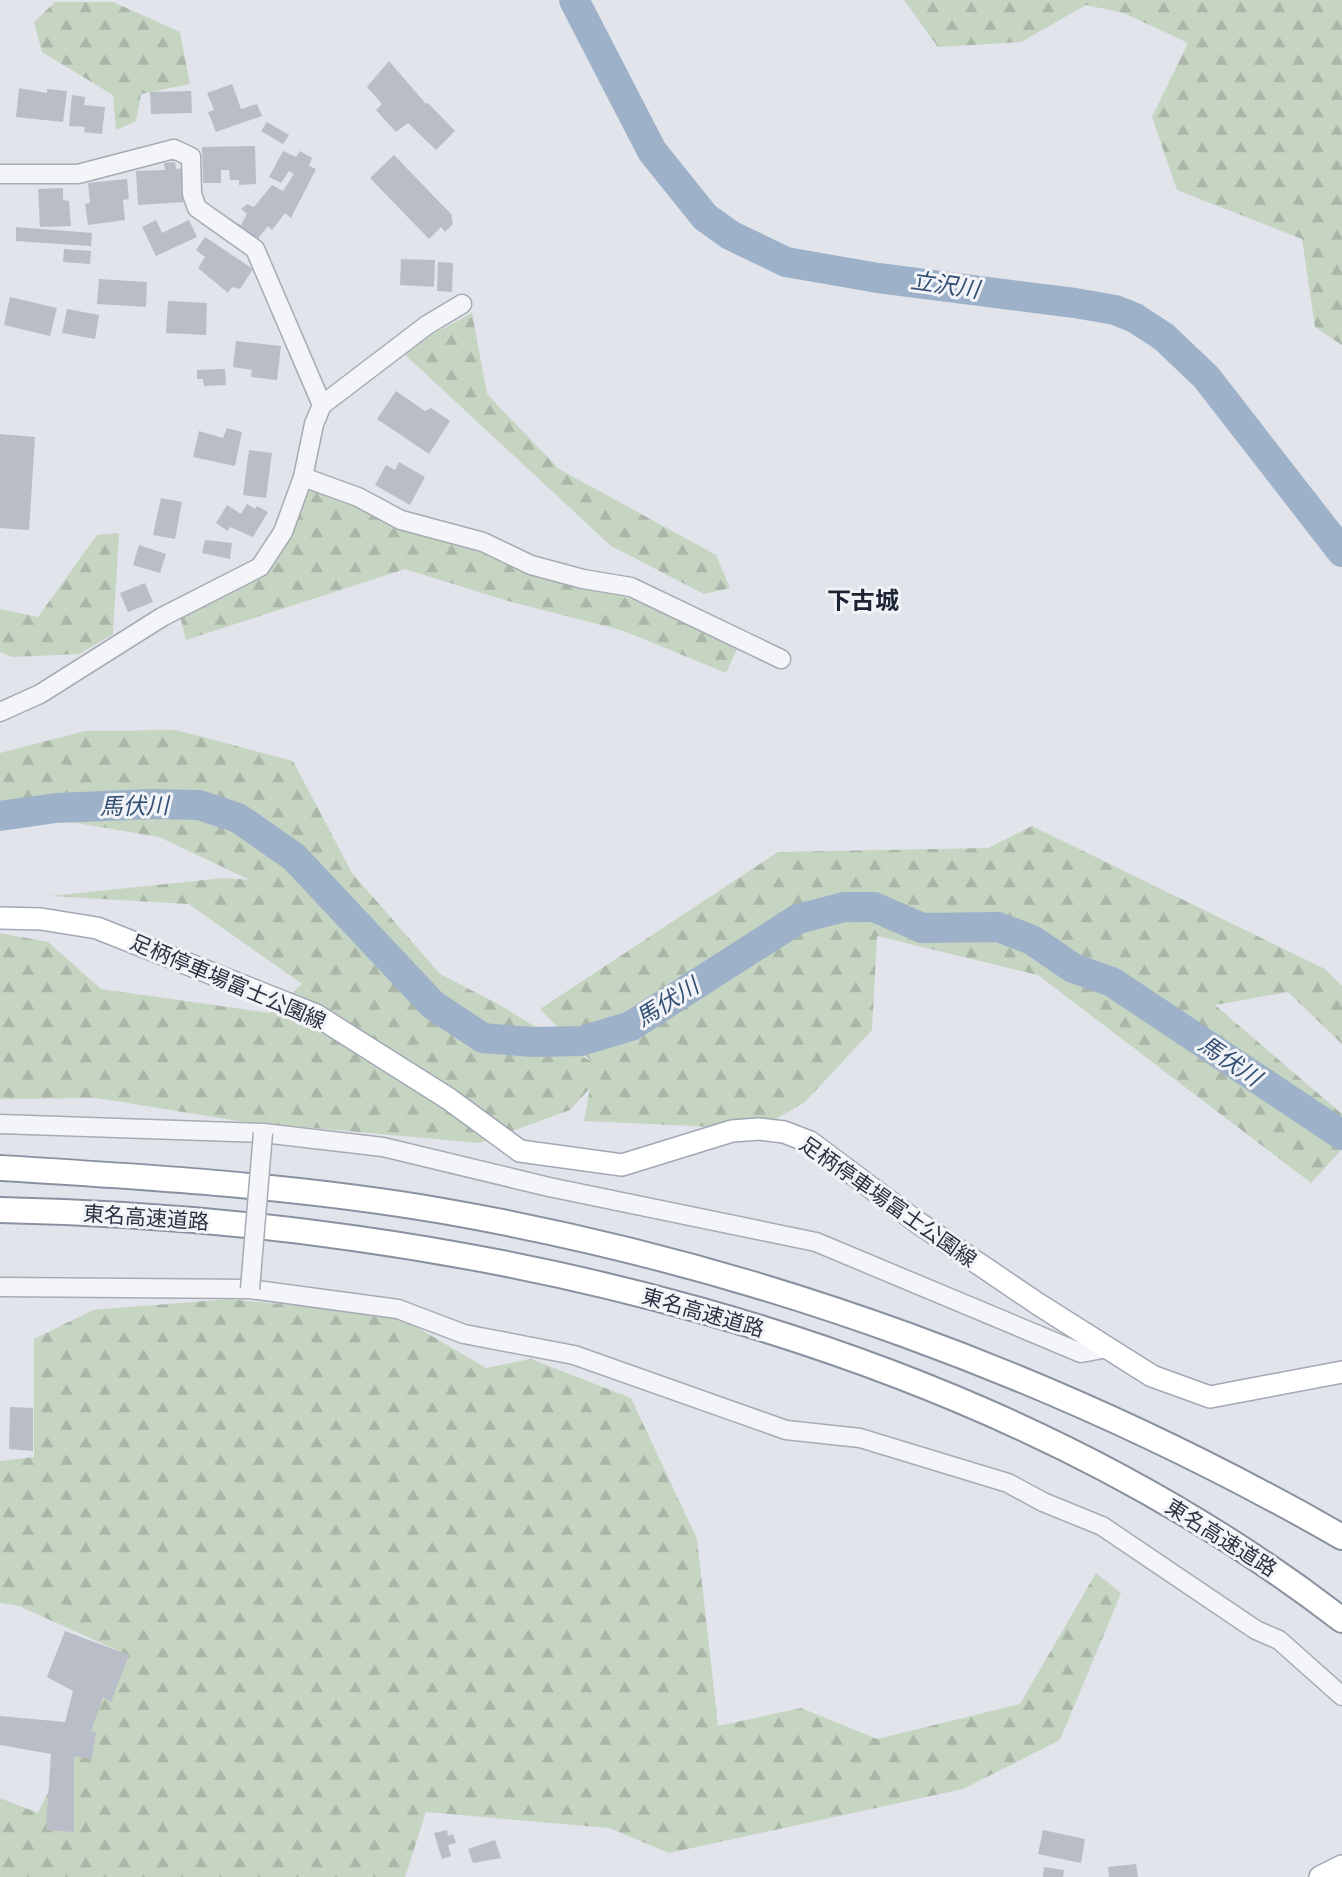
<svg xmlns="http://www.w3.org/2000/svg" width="1342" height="1877" font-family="'DejaVu Sans','Noto Sans JP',sans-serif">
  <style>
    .forest { fill: url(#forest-firs) }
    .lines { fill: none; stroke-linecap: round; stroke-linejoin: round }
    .river { stroke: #9db1c9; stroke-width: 30 }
    .building { fill: #b8bdc7 }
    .minor-casing { stroke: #a6abb4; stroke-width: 21 }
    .major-casing { stroke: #a1a8b5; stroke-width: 24 }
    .highway-casing { stroke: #8991a0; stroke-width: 28 }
    .minor { stroke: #f4f5f8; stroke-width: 18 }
    .major { stroke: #fff; stroke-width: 21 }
    .highway { stroke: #fff; stroke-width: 24 }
    .minor-bridge-casing { stroke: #a6abb4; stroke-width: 21; stroke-linecap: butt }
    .minor-bridge { stroke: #f4f5f8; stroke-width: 18 }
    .labels { text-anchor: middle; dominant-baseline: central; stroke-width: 6; stroke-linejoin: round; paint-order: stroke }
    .street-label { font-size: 21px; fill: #2a3241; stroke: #f1f3f7 }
    .water-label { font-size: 23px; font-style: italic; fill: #345075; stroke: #f1f3f7 }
    .quarter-label { font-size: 24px; font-weight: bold; fill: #1c2332; stroke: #f1f3f7 }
  </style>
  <defs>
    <pattern id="forest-firs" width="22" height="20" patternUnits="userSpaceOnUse" patternTransform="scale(1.75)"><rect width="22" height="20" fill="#c6d4c2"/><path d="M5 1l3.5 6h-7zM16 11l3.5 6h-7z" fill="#aab6a8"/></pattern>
  </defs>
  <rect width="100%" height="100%" fill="#e1e4ea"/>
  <path class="forest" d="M904 0H1342V345L1315 327 1302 239 1177 190 1152 117 1188 43 1124 13 1086 5 1021 42 938 47Z
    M55 2H113L180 32 190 84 141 94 136 121 116 130 113 95 42 52 34 22Z
    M472 313 487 394 559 469 716 555 730 588 704 594 611 546 401 351Z
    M313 481 741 640 726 673 624 631 508 601 405 569 186 640 178 608 277 554Z
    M119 533 113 634 79 654 12 657 0 652V609L38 617 97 535Z
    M176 730 293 761 352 873 440 974 500 1005 592 1062 540 1009 778 852 988 848 1032 826 1325 969 1342 986V1044L1288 992 1215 1005 1342 1114V1149L1311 1183 1038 975 877 936 872 1030 805 1102 759 1129 584 1121 590 1088 570 1110 479 1143 238 1121 97 1098 0 1099V933L48 942 101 989 270 1013 302 984 189 904 50 896 224 878 250 880 159 837 0 810V753L85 731Z
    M230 1299 398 1316 486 1368 531 1359 631 1398 697 1539 718 1726 801 1708 877 1739 1020 1704 1096 1573 1121 1593 1060 1740 963 1789 669 1853 609 1828 426 1812 405 1877H0V1798L38 1813 66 1757 128 1655 19 1606 0 1603V1461L34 1457V1339L93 1310Z"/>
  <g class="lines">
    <path class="river" d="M574 0 652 151 705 217 730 235 786 262 878 278 1075 303 1115 310 1135 318 1164 337 1206 377 1342 552
      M0 816 56 808 152 804 199 805 238 818 294 857 433 1005 483 1038 532 1042 581 1041 631 1026 798 919 844 907H874L922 928 998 927 1032 940 1073 968 1112 982 1342 1135"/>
  </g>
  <path class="building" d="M389 61 426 104 428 103 455 131 436 150 408 123 396 132 376 110 382 104 367 87Z
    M232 84 241 109 257 104 262 116 216 132 208 112 214 110 207 93Z
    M19 88 47 93V89L67 91 63 122 16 117Z
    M191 91 192 113 151 114 150 92Z
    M72 95 85 97 84 105 105 107 102 134 84 132 85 127 69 126Z
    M267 122 289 135 283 144 261 131Z
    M255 146 256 184 239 185V180H230L229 170H221V183H203L202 147Z
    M283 151 296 157 300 151 312 158 309 166 316 169 291 218 285 213 272 230 268 226 254 244 231 228 235 222 241 225 247 214 241 209 247 204 254 207 272 185 283 191 294 174 289 171 281 183 269 177Z
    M394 155 451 214 453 224 445 232 441 227 429 239 370 178Z
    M175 162 176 169 183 168 184 202 138 205 136 171 165 170 164 163Z
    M127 179 129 199 123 200 125 220 88 225 85 204 90 203 88 183Z
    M63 188V200L69 201 71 226 40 227 38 189Z
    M156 220 162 233 189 220 197 237 156 256 142 227Z
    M16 227 92 233 91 246 16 241Z
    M205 237 253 269 240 289 232 287 228 293 198 268 205 257 196 250Z
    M64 249 91 251 90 264 63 262Z
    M401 259 435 260 434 287 400 285Z
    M438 262 453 263 452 292 437 291Z
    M99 279 147 282 146 307 97 304Z
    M10 297 57 308 50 336 4 325Z
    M168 301 207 303 206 335 166 333Z
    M67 309 99 315 95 339 62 333Z
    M236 341 281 346 277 380 251 377 252 370 233 367Z
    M225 369 226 385 204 386 203 379H197V370Z
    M396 391 425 411 431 408 450 421 429 454 377 419Z
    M227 428 242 432 235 466 193 457 199 431 223 438Z
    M0 434 35 437 29 530 0 528Z
    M249 450 272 453 266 498 243 495Z
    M399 462 425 477 410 505 375 485 386 465 395 470Z
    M161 498 182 502 175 539 153 535Z
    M247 504 255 509 257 506 268 512 253 537 230 527 228 531 216 523 227 505 241 514Z
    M205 540 232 543 230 559 202 553Z
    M139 545 166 554 160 573 133 565Z
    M145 583 153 602 128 612 120 593Z
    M10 1407 33 1408V1451L9 1449Z
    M65 1631 129 1655 111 1702 103 1697 91 1731 96 1732 92 1759 74 1756V1832L46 1830 51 1754 0 1745V1716L65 1722 73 1691 47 1677Z
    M447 1830 448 1836 453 1834 456 1843 448 1845 451 1856 442 1859 434 1833Z
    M1043 1830 1085 1839 1081 1863 1038 1854Z
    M495 1840 501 1858 473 1863 468 1849Z
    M1136 1864 1138 1877H1109L1108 1867Z
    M1044 1867 1064 1870 1063 1877H1043Z"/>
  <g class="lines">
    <g class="minor-casing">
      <path id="minor" d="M0 174H78L174 149 191 157 192 194 197 208 255 249 322 405
        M303 477 358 497 401 520 483 542 531 565 583 579 631 587 781 659
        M0 712 40 694 162 617 260 567 283 532 303 477 314 424 322 405 427 325 462 304
        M0 1124 263 1133 383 1147 549 1187 816 1242 1081 1353 1108 1348
        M0 1287 250 1289 398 1309 464 1334 574 1355 786 1430 860 1438 1008 1483 1043 1502 1102 1526 1256 1630 1279 1640 1342 1696"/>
    </g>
    <g class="major-casing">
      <path id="major" d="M0 918 41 919 97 928 316 1015 449 1099 520 1151 622 1165 732 1131 759 1129 784 1132 810 1142 917 1222 1038 1304 1152 1376 1210 1397 1342 1372
        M1320 1877 1342 1866"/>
    </g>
    <g class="highway-casing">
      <path id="highway" d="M0 1168C148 1177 297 1186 443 1211 758 1266 1064 1378 1342 1537
        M0 1210C460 1219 972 1335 1342 1620"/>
    </g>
    <use href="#minor" class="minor"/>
    <use href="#major" class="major"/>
    <use href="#highway" class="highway"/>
    <g class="minor-bridge-casing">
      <path id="minor-bridge" d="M250 1289 263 1133"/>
    </g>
    <use href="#minor-bridge" class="minor-bridge"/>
  </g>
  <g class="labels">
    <g class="street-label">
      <text transform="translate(228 982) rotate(23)">足柄停車場富士公園線</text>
      <text transform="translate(888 1202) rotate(35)">足柄停車場富士公園線</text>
      <text transform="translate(146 1218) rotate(4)">東名高速道路</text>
      <text transform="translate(703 1313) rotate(16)">東名高速道路</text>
      <text transform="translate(1221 1538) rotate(32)">東名高速道路</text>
    </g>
    <g class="water-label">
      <text transform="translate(945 285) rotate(8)">立沢川</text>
      <text transform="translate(134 806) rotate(-1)">馬伏川</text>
      <text transform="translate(667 1002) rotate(-32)">馬伏川</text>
      <text transform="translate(1230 1061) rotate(34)">馬伏川</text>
    </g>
    <g class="quarter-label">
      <text x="863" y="601">下古城</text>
    </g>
  </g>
</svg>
